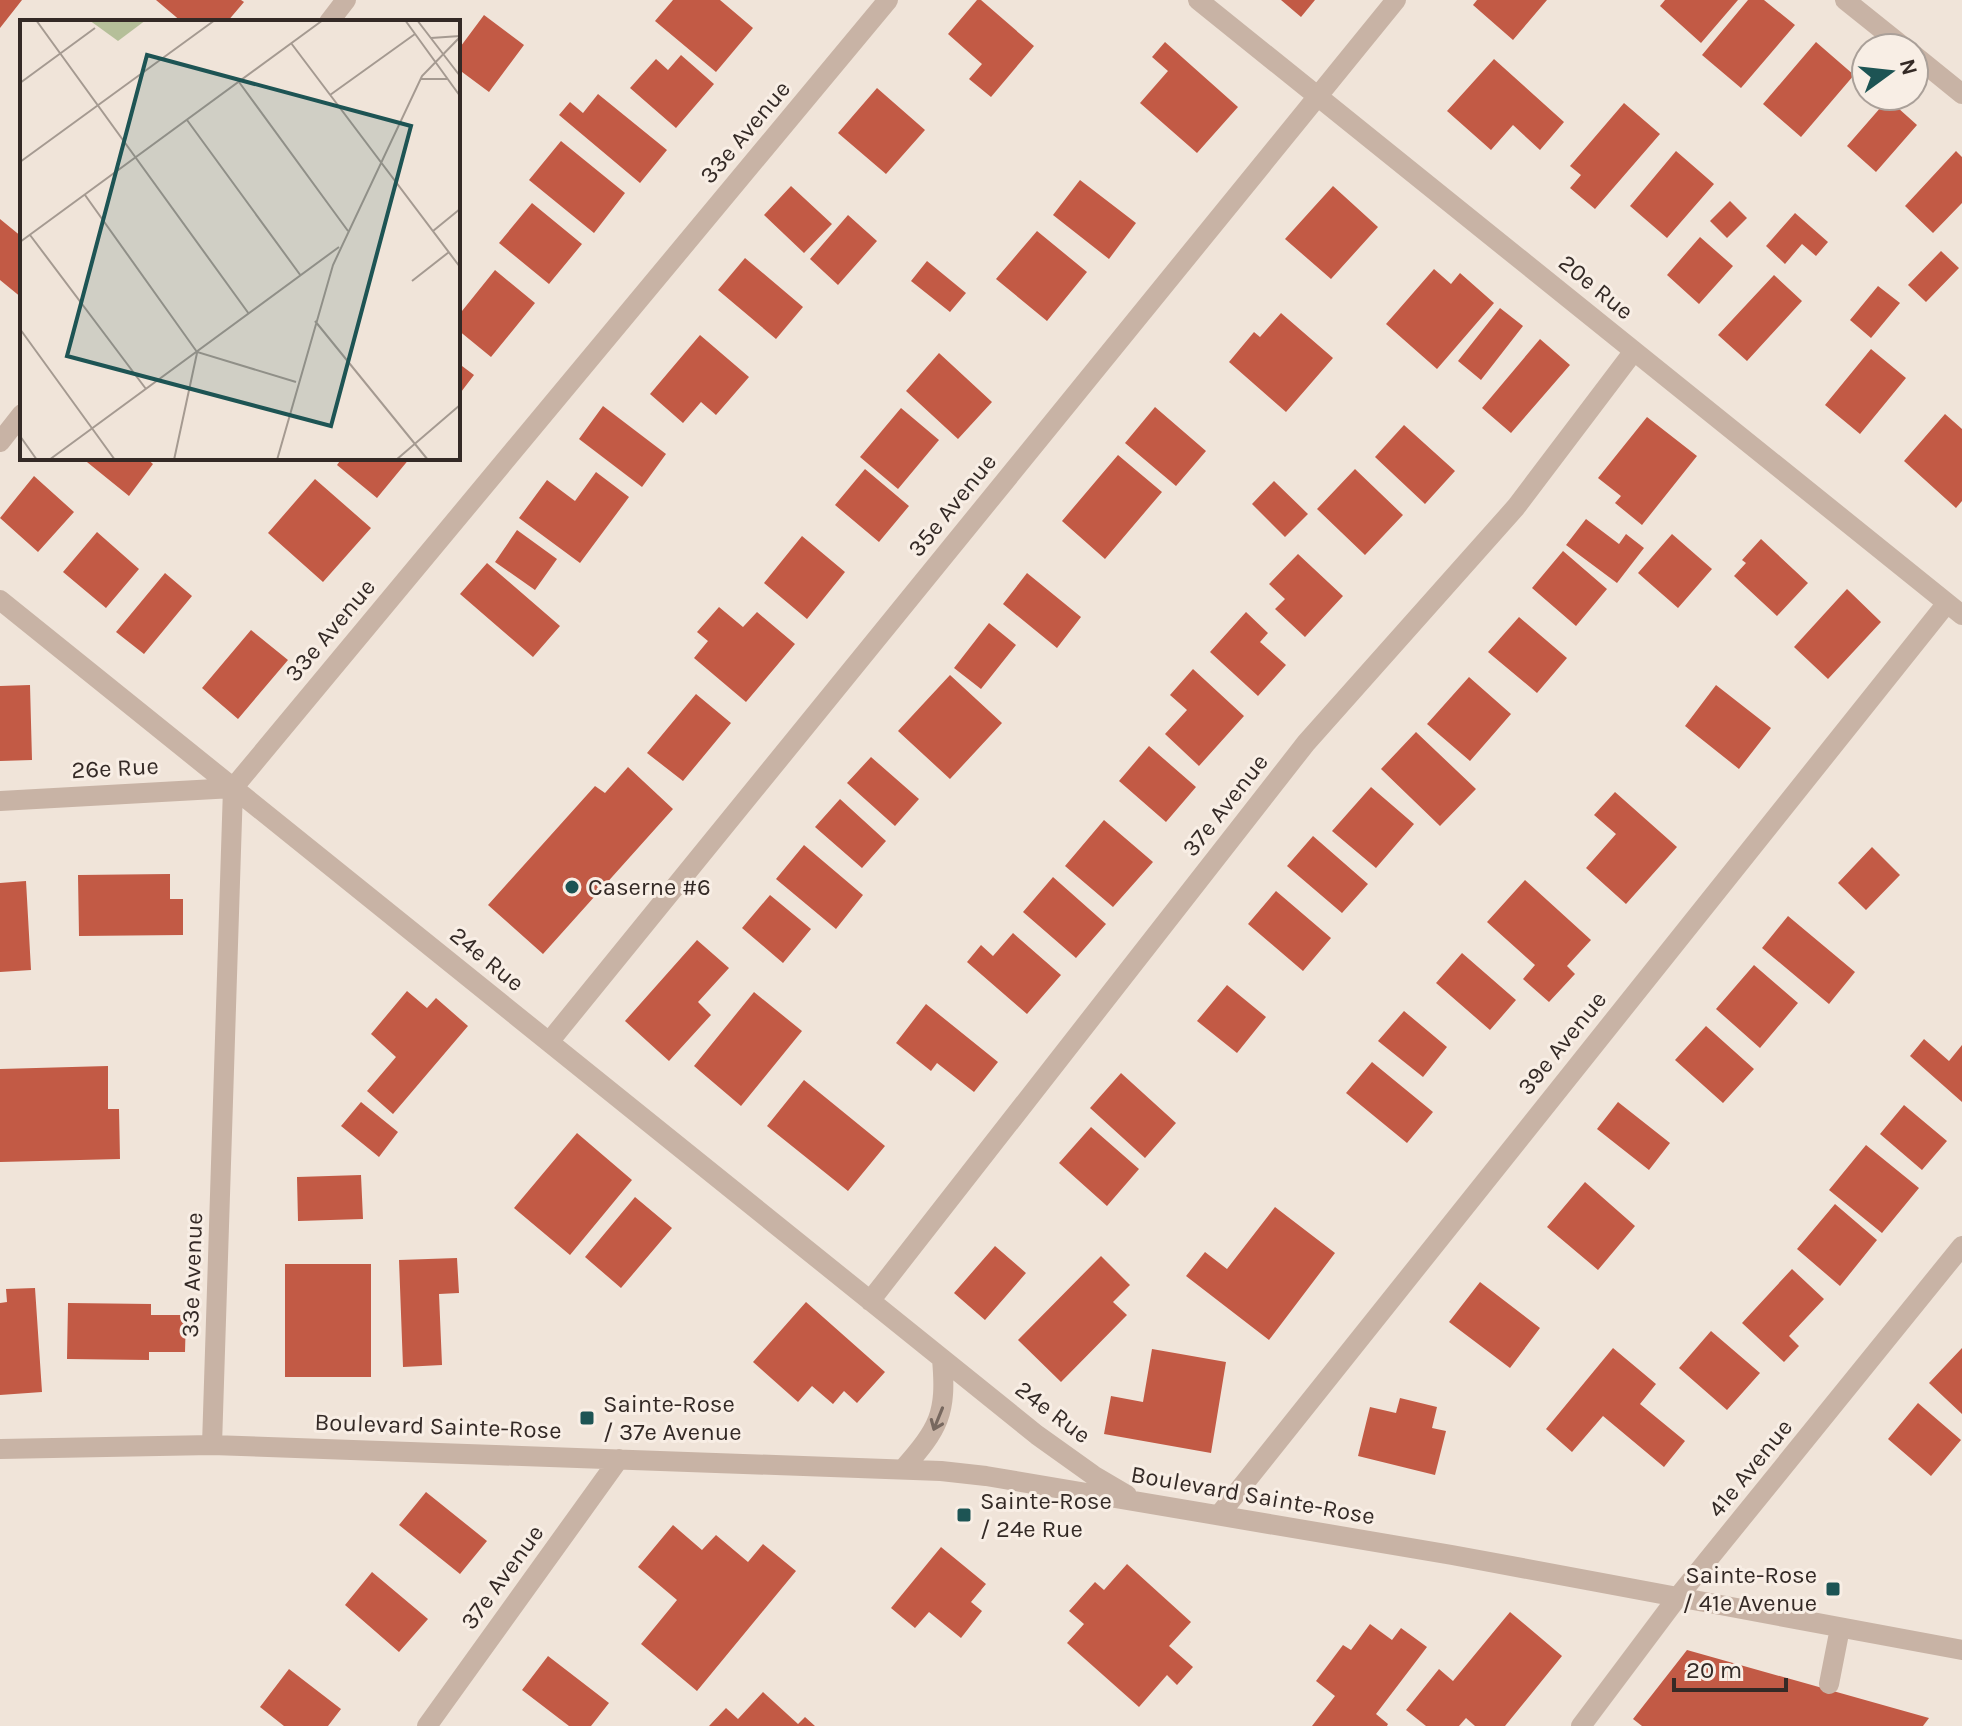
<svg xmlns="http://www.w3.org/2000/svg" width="1962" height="1726" font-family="Karla,sans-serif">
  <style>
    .building { fill: #c25a45 }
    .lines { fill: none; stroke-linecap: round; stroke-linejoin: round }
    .minor { stroke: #c8b3a5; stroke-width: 20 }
    .oneway { stroke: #77685f }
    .poi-dot { fill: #1d5454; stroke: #f8eee5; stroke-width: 3 }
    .labels { text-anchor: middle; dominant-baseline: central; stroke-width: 6; stroke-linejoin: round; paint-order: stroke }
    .street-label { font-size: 24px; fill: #342a26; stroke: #f8eee5 }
    .poi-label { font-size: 24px; fill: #342a26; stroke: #f8eee5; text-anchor: start }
    .inset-road { fill: none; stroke: #a59a91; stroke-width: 2 }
    .view { fill: #1d5454; fill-opacity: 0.15; stroke: #1d5454; stroke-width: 4 }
    .inset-edge { fill: none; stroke: #342a26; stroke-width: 4 }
  </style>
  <rect width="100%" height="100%" fill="#f0e4d9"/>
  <path class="building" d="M0 0H22L0 28Z
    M156 0H241L244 2 227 22H182Z
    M673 0H720L753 28 716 72 655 21Z
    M977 0H981L1034 46 991 97 969 79 982 64 948 34Z
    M1281 0H1315L1301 17Z
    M1477 0H1547L1513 40 1473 5Z
    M1665 0H1738L1701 43 1660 6Z
    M1748 0H1764L1795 25 1741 88 1702 55Z
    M484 15 524 45 489 92 458 69V50Z
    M1165 42 1238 107 1197 153 1140 103 1168 71 1152 57Z
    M1816 42 1854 75 1801 137 1763 104Z
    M681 55 714 84 676 128 630 88 656 59 668 70Z
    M1494 59 1564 122 1540 150 1513 125 1491 150 1447 111Z
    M877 88 925 130 886 174 838 133Z
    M598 94 667 150 640 183 559 115 570 102 583 113Z
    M1888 99 1917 125 1876 172 1847 146Z
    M1624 103 1660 134 1595 209 1570 188 1581 175 1570 166Z
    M561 141 625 193 594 233 529 180Z
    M1676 151 1714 184 1667 238 1630 206Z
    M1956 151 1962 157V203L1933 233 1905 206Z
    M1080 180 1136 223 1109 259 1053 215Z
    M791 186 832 224 804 253 764 215Z
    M1333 186 1378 227 1331 279 1285 239Z
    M1730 201 1747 218 1727 238 1710 221Z
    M532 203 582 244 549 284 499 243Z
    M1795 213 1828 242 1816 256 1802 244 1785 264 1766 246Z
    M848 215 877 241 838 285 810 259Z
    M0 219 22 237V298L0 280Z
    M1037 231 1087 272 1047 321 996 279Z
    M1700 237 1733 266 1699 304 1667 275Z
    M1941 251 1959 268 1926 302 1908 285Z
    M745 258 803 307 776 339 718 290Z
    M927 261 966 293 950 312 911 281Z
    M1434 269 1451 284 1460 273 1494 303 1437 369 1386 324Z
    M495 270 535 303 491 357 458 330V316Z
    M1774 275 1802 301 1747 361 1718 335Z
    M1878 286 1900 303 1871 338 1850 320Z
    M1500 308 1523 326 1481 380 1458 361Z
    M1281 313 1333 358 1286 412 1229 362 1254 332 1260 337Z
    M700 335 749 377 716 415 701 402 683 423 650 394Z
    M1540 339 1570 365 1511 433 1482 408Z
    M1871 349 1906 378 1860 434 1825 405Z
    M939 353 992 402 958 439 906 391Z
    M458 363 474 375 458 396Z
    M603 406 666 454 642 487 579 439Z
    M1155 407 1206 451 1176 486 1125 443Z
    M901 408 939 440 898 489 860 457Z
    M1945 414 1962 429V501L1956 508 1904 461Z
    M1647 417 1697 456 1642 525 1615 503 1621 496 1598 478Z
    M1404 425 1455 471 1425 504 1375 457Z
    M1118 455 1162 492 1105 559 1062 521Z
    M82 458H146L153 464 129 496Z
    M342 458H410L377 498 337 465Z
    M865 469 909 506 879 542 835 505Z
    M1355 469 1403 515 1365 555 1317 509Z
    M596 472 629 497 580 563 519 518 547 480 575 501Z
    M34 476 74 512 38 552 0 518Z
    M315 479 371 528 323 582 268 533Z
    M1274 481 1308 514 1285 537 1252 504Z
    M1586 519 1619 544 1626 534 1644 548 1617 583 1566 545Z
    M517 530 557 559 535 590 495 562Z
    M97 532 139 569 106 608 63 572Z
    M1672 534 1712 569 1678 608 1638 573Z
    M802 536 845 572 807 619 764 583Z
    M1761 539 1808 583 1777 616 1734 576 1746 563 1742 560Z
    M1563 551 1607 589 1576 626 1532 588Z
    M1298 554 1343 596 1305 637 1275 609 1285 599 1269 584Z
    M487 563 560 626 533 657 460 594Z
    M165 573 192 596 144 654 116 632Z
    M1027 573 1081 617 1057 648 1003 604Z
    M1847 589 1881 622 1828 679 1794 647Z
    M719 607 743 627 757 612 795 644 746 702 694 658 708 641 697 632Z
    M1246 612 1268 633 1260 642 1286 665 1258 696 1210 652Z
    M1519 617 1567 658 1537 693 1488 652Z
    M989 623 1016 645 981 689 954 668Z
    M251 630 288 660 238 719 202 688Z
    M1193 669 1244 716 1199 766 1165 734 1187 710 1170 695Z
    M950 675 1002 723 950 779 898 731Z
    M1469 677 1511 714 1470 761 1427 724Z
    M30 685 32 760 0 761V686Z
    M1716 685 1771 728 1739 769 1685 726Z
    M696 694 731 723 683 781 647 753Z
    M1416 732 1476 789 1440 826 1381 769Z
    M1149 746 1196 787 1166 822 1119 781Z
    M871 757 919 799 895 826 847 783Z
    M628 767 673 809 543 954 488 905 595 786 605 793Z
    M1371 787 1414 824 1376 868 1332 831Z
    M1615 792 1677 847 1626 904 1586 868 1616 834 1594 815Z
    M840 799 886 841 862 868 815 827Z
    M1104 820 1153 862 1113 907 1065 866Z
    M1313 836 1368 884 1342 913 1287 866Z
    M804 845 863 895 836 929 776 879Z
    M1872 847 1900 875 1866 910 1838 883Z
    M170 874V899H183V935L79 936 78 875Z
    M1053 877 1106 924 1076 958 1023 912Z
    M1525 880 1591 940 1567 966 1575 974 1549 1002 1523 979 1535 965 1487 922Z
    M26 881 31 970 0 972V883Z
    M1276 891 1331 938 1303 971 1248 924Z
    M770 895 811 929 783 963 742 928Z
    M1788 916 1855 972 1829 1004 1762 948Z
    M1013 933 1061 975 1027 1014 967 962 981 945 993 956Z
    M697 940 729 968 698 1002 711 1015 669 1061 625 1021Z
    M1462 953 1516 1000 1490 1030 1436 983Z
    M1754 965 1798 1003 1760 1048 1716 1009Z
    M1227 985 1266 1017 1237 1053 1197 1021Z
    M407 991 427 1008 436 998 468 1026 393 1114 367 1091 396 1057 371 1034Z
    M754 992 802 1031 741 1106 694 1066Z
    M926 1004 998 1062 974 1092 937 1063 931 1071 896 1043Z
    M1404 1011 1447 1047 1423 1077 1378 1041Z
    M1706 1026 1754 1069 1723 1103 1675 1060Z
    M1924 1039 1949 1061 1962 1045V1102L1910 1056Z
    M1372 1062 1433 1112 1407 1143 1346 1093Z
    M108 1066V1109H119L120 1159 0 1162V1069Z
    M1121 1073 1176 1123 1145 1158 1090 1108Z
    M804 1080 885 1146 848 1191 767 1126Z
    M361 1102 398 1132 379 1157 341 1126Z
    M1618 1102 1670 1143 1649 1170 1597 1129Z
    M1904 1105 1947 1141 1922 1170 1880 1134Z
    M1091 1127 1139 1169 1107 1206 1059 1163Z
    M577 1133 632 1180 570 1255 514 1208Z
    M1866 1145 1919 1188 1882 1233 1829 1190Z
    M361 1175 363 1219 298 1221 297 1177Z
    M1585 1182 1635 1226 1598 1270 1547 1227Z
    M635 1197 672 1228 621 1288 585 1257Z
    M1835 1204 1877 1240 1840 1286 1797 1249Z
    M1275 1207 1335 1253 1269 1340 1186 1276 1205 1252 1227 1269Z
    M995 1246 1026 1273 985 1320 954 1293Z
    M1101 1256 1130 1285 1113 1302 1127 1315 1061 1382 1018 1340Z
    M457 1258 459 1293 439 1294 442 1365 403 1367 399 1260Z
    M285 1264H371V1377H285Z
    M1792 1269 1824 1299 1789 1336 1799 1346 1784 1362 1742 1323Z
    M1480 1282 1540 1328 1510 1368 1449 1322Z
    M35 1288 42 1392 0 1395V1303L7 1302 6 1289Z
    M806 1302 885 1372 857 1403 844 1391 833 1404 812 1386 798 1402 753 1362Z
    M68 1303 151 1304V1315H186L185 1352H149V1360L67 1359Z
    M1711 1331 1760 1373 1727 1410 1679 1368Z
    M1613 1348 1656 1384 1640 1404 1685 1441 1664 1467 1603 1416 1572 1452 1546 1429Z
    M1962 1348V1414L1929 1383Z
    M1152 1349 1226 1362 1211 1453 1104 1434 1111 1396 1143 1402Z
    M1400 1398 1437 1407 1432 1428 1446 1431 1435 1475 1358 1456 1370 1407 1396 1413Z
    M1918 1403 1961 1440 1931 1476 1888 1439Z
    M426 1492 487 1541 460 1574 399 1525Z
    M673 1525 702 1550 716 1535 748 1562 763 1544 796 1571 697 1691 641 1644 677 1600 638 1567Z
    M941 1547 986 1584 971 1602 982 1611 961 1638 929 1612 915 1628 891 1608Z
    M1127 1564 1191 1622 1169 1646 1193 1667 1177 1685 1167 1675 1139 1707 1067 1643 1084 1624 1069 1611 1095 1582 1104 1590Z
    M372 1572 428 1619 399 1652 345 1605Z
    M1510 1612 1562 1656 1505 1726H1475L1466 1718 1459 1726H1426L1406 1710 1439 1669 1453 1681Z
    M1370 1624 1392 1640 1401 1628 1427 1647 1376 1714 1388 1724 1387 1726H1312L1335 1696 1316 1681 1343 1645 1351 1650Z
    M1687 1650 1929 1718 1923 1726H1642L1633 1719Z
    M548 1656 609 1703 591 1726H569L522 1690Z
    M289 1669 341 1709 328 1726H284L260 1707Z
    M763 1692 798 1724 805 1717 815 1726H709L726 1708 738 1719Z"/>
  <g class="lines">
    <path class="minor" d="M1198 0 1962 615
      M1845 0 1905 48
      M329 22 346 0
      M1914 55 1962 94
      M0 442 22 414
      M0 600 1037 1435 1093 1475 1127 1495
      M0 801 233 788
      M549 1042 1396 0
      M870 1301 1306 743 1516 507 1634 351
      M212 1445 233 788 888 0
      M0 1449 212 1445 941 1471 986 1476 1452 1555 1962 1650
      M903 1469C939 1428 947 1414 942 1359
      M1219 1515 1947 603
      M1829 1684 1840 1628
      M427 1726 619 1459
      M1581 1726 1677 1598 1962 1246"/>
  </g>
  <defs><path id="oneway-shaft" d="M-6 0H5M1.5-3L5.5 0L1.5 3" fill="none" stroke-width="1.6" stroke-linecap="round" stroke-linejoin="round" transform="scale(2)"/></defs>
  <use class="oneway" href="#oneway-shaft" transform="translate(938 1419) rotate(112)"/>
  <g class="poi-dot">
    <circle cx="572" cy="887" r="8"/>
    <rect x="579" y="1410" width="16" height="16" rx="4"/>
    <rect x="956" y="1507" width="16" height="16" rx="4"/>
    <rect x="1825" y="1581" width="16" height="16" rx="4"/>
  </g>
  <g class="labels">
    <g class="street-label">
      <text transform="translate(745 132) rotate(-50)">33e Avenue</text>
      <text transform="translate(1596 287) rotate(39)">20e Rue</text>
      <text transform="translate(952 505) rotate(-51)">35e Avenue</text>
      <text transform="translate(330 630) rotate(-50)">33e Avenue</text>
      <text transform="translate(115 768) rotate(-3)">26e Rue</text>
      <text transform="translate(1225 805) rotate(-52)">37e Avenue</text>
      <text transform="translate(487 959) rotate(39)">24e Rue</text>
      <text transform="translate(1562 1043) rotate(-51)">39e Avenue</text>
      <text transform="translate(192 1275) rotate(-88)">33e Avenue</text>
      <text transform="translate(1053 1412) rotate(37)">24e Rue</text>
      <text transform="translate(438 1426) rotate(2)">Boulevard Sainte-Rose</text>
      <text transform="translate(1750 1468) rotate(-51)">41e Avenue</text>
      <text transform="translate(1253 1495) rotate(10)">Boulevard Sainte-Rose</text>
      <text transform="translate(502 1577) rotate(-54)">37e Avenue</text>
    </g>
    <g class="poi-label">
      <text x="588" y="887">Caserne #6</text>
      <text x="603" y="1404">Sainte-Rose<tspan x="603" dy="28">/ 37e Avenue</tspan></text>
      <text x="980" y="1501">Sainte-Rose<tspan x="980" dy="28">/ 24e Rue</tspan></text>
      <text x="1817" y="1575" text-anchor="end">Sainte-Rose<tspan x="1817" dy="28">/ 41e Avenue</tspan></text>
    </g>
  </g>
  <g transform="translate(20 20)">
    <rect width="440" height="440" fill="#f0e4d9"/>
    <path d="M69 0H126L98 21Z" fill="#b5bf99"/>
    <path class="inset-road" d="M16 0 229 294M385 0 440 76M397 0 440 56M411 18 440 16M271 23 440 247M400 59H427M219 62 328 211M0 63 75 8M310 75 395 14M167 100 281 256M0 142 195 0M65 175 177 332 276 362M413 211 440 189M10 215 126 369M0 222 303 0M392 261 429 232M295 301 408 440M0 309 95 440M0 416 17 440M29 440 319 227M154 440 177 333M257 440 313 245 402 56 440 17M376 440 440 385"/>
    <path class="view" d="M127 35 391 106 311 406 47 336Z"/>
    <rect width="440" height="440" class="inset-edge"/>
  </g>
  <g transform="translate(1890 72) rotate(75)"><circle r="38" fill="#f8eee5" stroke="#aaa099" stroke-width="2"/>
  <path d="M0-6L14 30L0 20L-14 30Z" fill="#1d5454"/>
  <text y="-12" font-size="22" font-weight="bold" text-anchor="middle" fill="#342a26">N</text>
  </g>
  <path d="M1674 1678v12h112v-12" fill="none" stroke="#342a26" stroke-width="4"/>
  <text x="1686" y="1678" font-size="24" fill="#342a26" stroke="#f8eee5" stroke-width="6" paint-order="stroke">20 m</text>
</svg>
